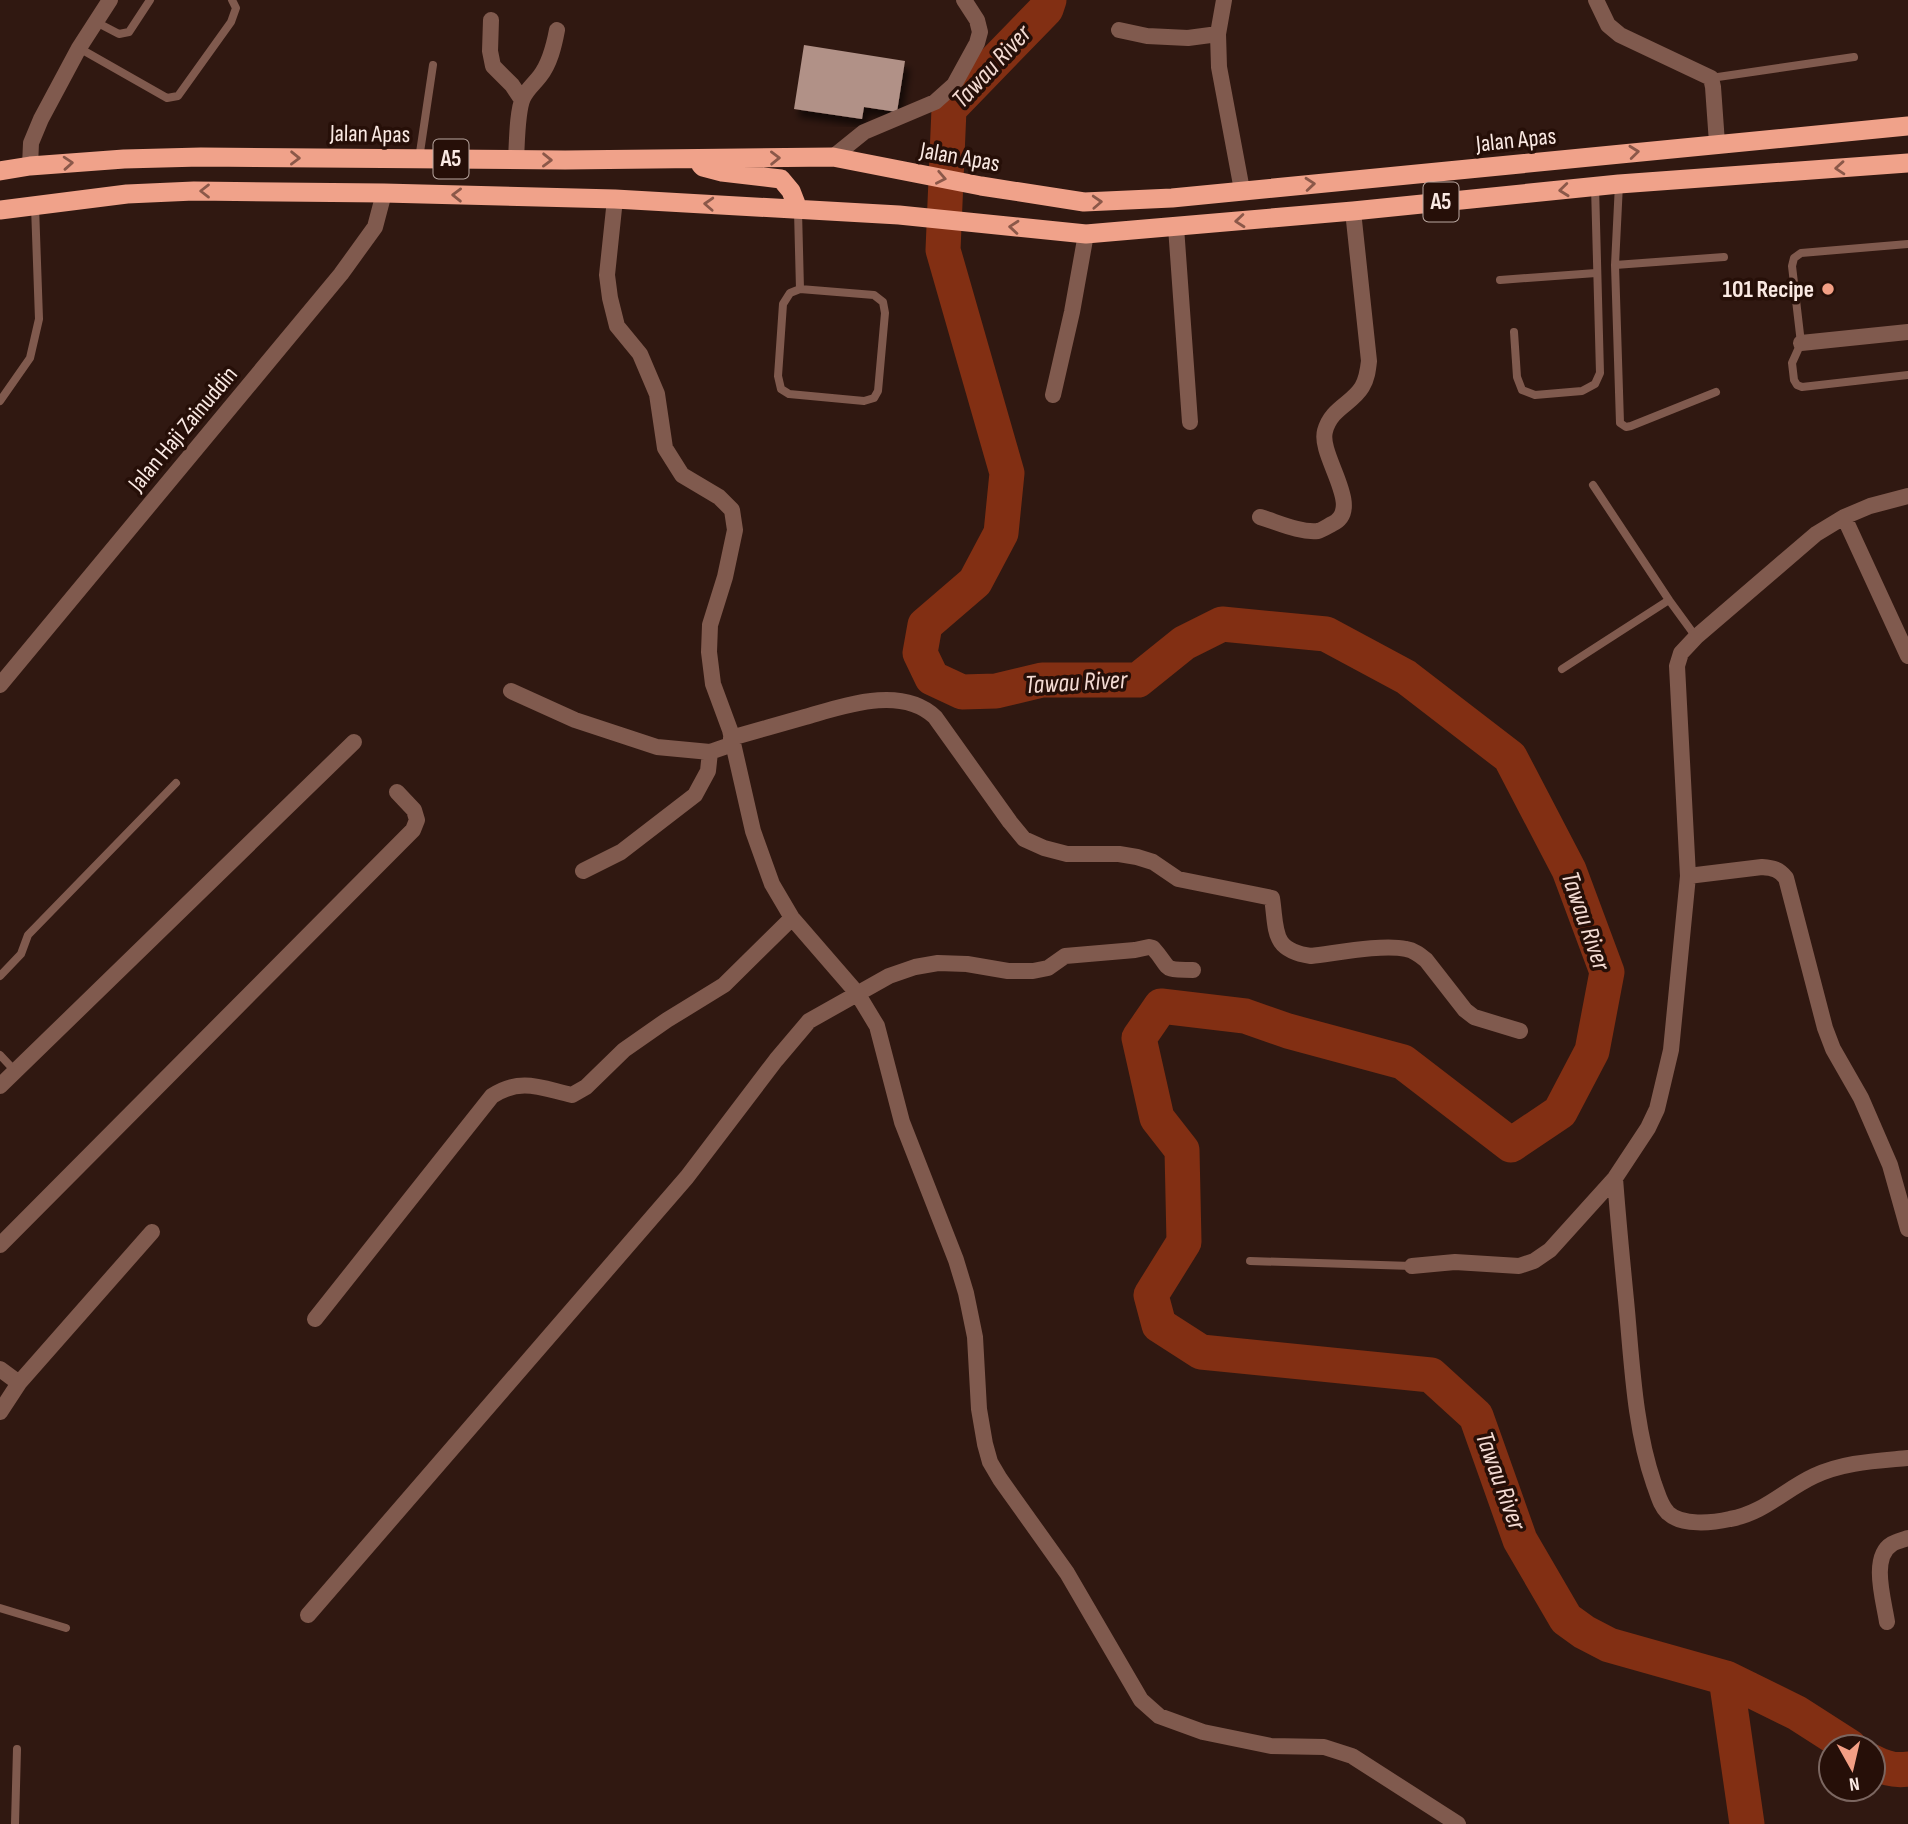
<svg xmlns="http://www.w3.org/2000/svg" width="1908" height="1824" font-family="'Sofia Sans Condensed',sans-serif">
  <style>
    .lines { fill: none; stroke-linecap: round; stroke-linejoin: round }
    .river { stroke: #822f13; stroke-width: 35 }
    .building { fill: #b19187; filter: url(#shadow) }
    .service { stroke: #805a4e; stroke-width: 8 }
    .minor { stroke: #805a4e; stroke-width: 16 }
    .trunk { stroke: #f0a28a; stroke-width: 19 }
    .oneway { stroke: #8b5849 }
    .poi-dot { fill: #f39f85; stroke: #260f08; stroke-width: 2.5 }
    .labels { text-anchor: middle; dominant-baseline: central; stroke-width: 7; stroke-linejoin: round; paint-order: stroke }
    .shield { fill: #260f08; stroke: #baa8a1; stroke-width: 2 }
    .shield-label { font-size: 23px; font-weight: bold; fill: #fae9e3 }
    .street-label { font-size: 24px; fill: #fae9e3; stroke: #260f08 }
    .poi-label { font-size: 24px; font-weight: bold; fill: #fae9e3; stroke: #260f08; text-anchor: end }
    .water-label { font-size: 26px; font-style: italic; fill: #f4dbd3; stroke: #260f08 }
  </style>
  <defs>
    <filter id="shadow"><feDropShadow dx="4.5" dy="8" stdDeviation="3.5" flood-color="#0009"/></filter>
  </defs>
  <rect width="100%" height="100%" fill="#301811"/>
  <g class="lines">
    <path class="river" d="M1049 0 1046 9 949 109 943 250 1007 473 1001 533 975 582 925 625 920 653 932 678 962 692 996 691 1042 680H1138L1184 643 1222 624 1326 634 1406 677 1510 757 1569 870 1607 972 1592 1051 1560 1112 1511 1145 1403 1062 1288 1031 1245 1016 1161 1006 1139 1038 1157 1118 1182 1150 1184 1242 1151 1295 1159 1325 1201 1352 1431 1375 1476 1416 1520 1540 1566 1619 1584 1632 1609 1645 1726 1678 1797 1713 1850 1747
      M1726 1678 1747 1824
      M1873 1762C1884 1768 1896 1771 1908 1769"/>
  </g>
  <path class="building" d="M804 45 905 61 897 112 864 107 862 119 794 109Z"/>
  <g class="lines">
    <path class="service" d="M96 22 119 34 129 32 150 0
      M79 48 167 98 178 96 231 22 236 8 232 0
      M1711 78 1854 57
      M419 159 433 65
      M1619 184 1615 265 1620 423 1626 427 1631 426 1716 392
      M798 211 800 289
      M1908 244 1801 253 1794 258 1792 266 1801 343 1792 363 1794 380 1797 385 1802 387 1908 375
      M1615 265 1724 257
      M1500 280 1596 273
      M800 289 874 295 883 302 885 313 878 391 874 398 864 401 789 394 781 389 778 376 783 304 790 293Z
      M1514 332 1517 377 1522 390 1535 395 1582 391 1595 384 1600 373 1595 186
      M0 401 30 358 39 319 35 206
      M1593 485 1669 600 1696 637
      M1562 669 1669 600
      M0 976 21 954 28 935 176 783
      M0 1055 15 1071
      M1250 1261 1412 1266
      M0 1608 66 1628
      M15 1824 17 1749"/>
    <path class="minor" d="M1224 0 1218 34 1219 67 1242 190
      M1596 0 1608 25 1620 35 1711 78 1713 87 1717 143
      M491 20 490 51 493 66 512 85 522 100
      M1119 30 1147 36 1188 38 1218 34
      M833 157 864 132 935 102 954 85 977 43 980 32 977 20 964 0
      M516 159C517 144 517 111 523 98 527 89 534 84 540 76 550 63 554 46 557 30
      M30 166 31 143 41 119 79 48 110 0
      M615 199 607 275 610 298 617 326 640 354 657 394 665 448 682 475 719 497 732 510 735 530 725 577 710 625 709 652 713 684 730 730 753 831 772 884 792 918 857 993 877 1026 902 1122 956 1260 966 1293 975 1337 979 1409 985 1444 990 1462 1000 1479 1067 1573 1141 1700 1159 1716 1203 1732 1271 1746 1324 1747 1352 1756 1458 1824
      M1176 227 1190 422
      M1801 343 1908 332
      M1053 395 1072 312 1086 234
      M1260 517C1277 522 1300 533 1318 531 1322 530 1328 526 1332 524 1365 509 1318 456 1325 431 1331 408 1352 404 1362 387 1367 379 1368 370 1369 361L1353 211
      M1844 517 1908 656
      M0 685 341 274 375 227 384 193
      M511 691 575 720 657 747 710 752 733 744
      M731 738C756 731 780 724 805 717 844 706 901 685 935 717L1010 822 1024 839 1044 848 1067 854H1119L1137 857 1153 862 1178 879 1272 898C1277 931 1271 950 1311 956 1337 953 1382 944 1406 949 1414 950 1420 955 1426 960L1465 1010 1474 1017 1520 1031
      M583 871 621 852 695 795 708 771 710 752
      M1688 876 1762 867C1773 868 1779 869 1786 878L1825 1028 1833 1049 1861 1098 1890 1165 1908 1229
      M0 1086 354 742
      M1615 1178C1618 1219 1622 1259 1626 1300 1632 1361 1634 1426 1654 1484 1658 1494 1660 1505 1668 1513 1682 1526 1712 1523 1730 1519 1764 1513 1784 1490 1814 1476 1844 1462 1876 1461 1908 1458
      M0 1245 413 830 417 820 414 810 397 792
      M1412 1266 1455 1262 1519 1266 1534 1261 1550 1250 1615 1178 1648 1128 1657 1109 1671 1050 1688 876 1677 666 1681 653 1696 637 1816 534 1844 517 1870 506 1908 496
      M315 1319 492 1096C521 1077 541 1088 572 1095L586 1087 624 1050 667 1020 724 985 792 918
      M0 1369 19 1383
      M0 1412 19 1383 152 1232
      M308 1615 687 1177 776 1060 809 1021 889 976 915 967 938 963 967 964 1008 971H1033L1048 968 1065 956 1135 950 1149 947 1153 948C1172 969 1160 970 1193 970
      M1887 1622C1884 1601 1870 1557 1892 1544 1897 1541 1903 1540 1908 1538"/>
    <path class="trunk" d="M701 165 703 167 722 172 781 179 791 191 798 209
      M0 171 30 166 124 159 201 157 565 160 833 157 981 186 1084 202 1172 198 1908 126
      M0 210 127 194 194 191 384 193 615 199 899 215 1086 234 1353 211 1619 184 1908 163"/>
  </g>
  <defs><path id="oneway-chevron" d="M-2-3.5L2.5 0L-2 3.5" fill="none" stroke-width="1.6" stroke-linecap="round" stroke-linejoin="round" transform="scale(1.75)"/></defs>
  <g class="oneway">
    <use href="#oneway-chevron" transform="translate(1634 152) rotate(-6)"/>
    <use href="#oneway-chevron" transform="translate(295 158) rotate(1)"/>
    <use href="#oneway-chevron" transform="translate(775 158) rotate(-1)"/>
    <use href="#oneway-chevron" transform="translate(547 160) rotate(1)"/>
    <use href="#oneway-chevron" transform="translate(68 163) rotate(-4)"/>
    <use href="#oneway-chevron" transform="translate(1840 168) rotate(176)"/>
    <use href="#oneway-chevron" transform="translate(941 178) rotate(11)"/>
    <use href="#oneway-chevron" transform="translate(1310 184) rotate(-5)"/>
    <use href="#oneway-chevron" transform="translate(1564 190) rotate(174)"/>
    <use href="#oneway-chevron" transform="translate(205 191) rotate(-180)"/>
    <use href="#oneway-chevron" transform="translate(457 195) rotate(-179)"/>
    <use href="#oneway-chevron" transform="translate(1097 202) rotate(-3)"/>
    <use href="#oneway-chevron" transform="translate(709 204) rotate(-177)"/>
    <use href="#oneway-chevron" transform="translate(1240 221) rotate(175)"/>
    <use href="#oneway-chevron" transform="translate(1014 227) rotate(-175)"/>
  </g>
  <circle class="poi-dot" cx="1828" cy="289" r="7"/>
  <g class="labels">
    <g class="shield">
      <rect x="433.5" y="139.5" width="35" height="39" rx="5"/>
      <rect x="1423.5" y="182.5" width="35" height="39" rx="5"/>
    </g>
    <g class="shield-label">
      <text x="451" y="159">A5</text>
      <text x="1441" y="202">A5</text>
    </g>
    <g class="street-label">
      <text transform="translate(370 134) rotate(1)">Jalan Apas</text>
      <text transform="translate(1516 140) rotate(-6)">Jalan Apas</text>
      <text transform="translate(960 157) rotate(10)">Jalan Apas</text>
      <text transform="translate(183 429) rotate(-50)">Jalan Haji Zainuddin</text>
    </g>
    <g class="poi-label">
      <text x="1814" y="289">101 Recipe</text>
    </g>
    <g class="water-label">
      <text transform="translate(992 67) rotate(-47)">Tawau River</text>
      <text transform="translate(1076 683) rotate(-3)">Tawau River</text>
      <text transform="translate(1585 921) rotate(71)">Tawau River</text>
      <text transform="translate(1500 1481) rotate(70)">Tawau River</text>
    </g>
  </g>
  <g transform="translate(1852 1768) rotate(172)"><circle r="33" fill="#260f08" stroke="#7b6660" stroke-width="2"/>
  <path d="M0-5L12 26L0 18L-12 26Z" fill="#f39f85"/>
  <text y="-10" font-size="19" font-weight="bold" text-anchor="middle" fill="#fae9e3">N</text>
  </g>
</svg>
